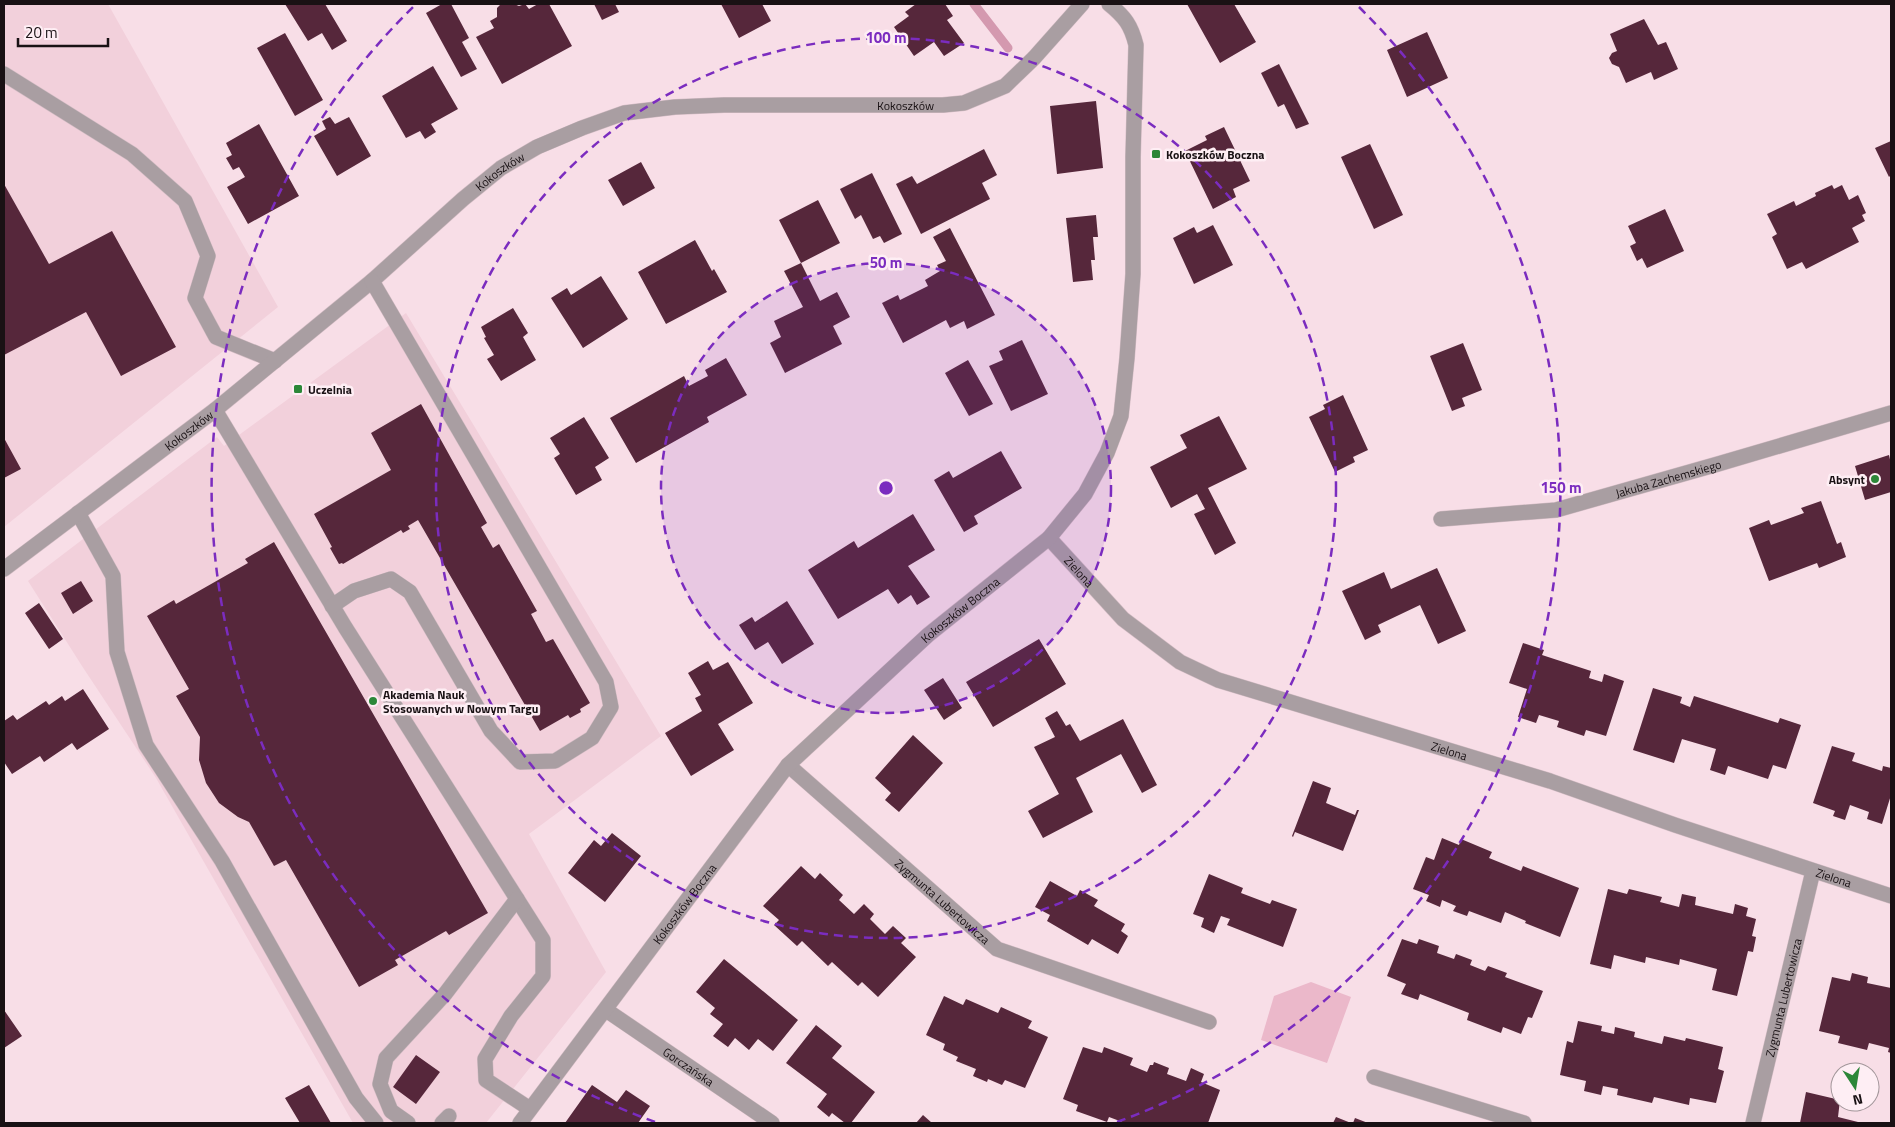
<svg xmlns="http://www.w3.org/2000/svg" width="1895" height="1127" font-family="'Titillium Web',sans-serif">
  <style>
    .built { fill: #f2d0db }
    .green { fill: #ebb8ca }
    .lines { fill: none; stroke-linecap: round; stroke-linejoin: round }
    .stream { stroke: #d499af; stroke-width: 9 }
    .building { fill: #56273b }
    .minor-casing { stroke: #d4bdc5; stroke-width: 16 }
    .minor { stroke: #a99ea2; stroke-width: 15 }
    .ring { fill: none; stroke: #7b2cbf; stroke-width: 2.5; stroke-dasharray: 9 6 }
    .poi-dot { fill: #2c8738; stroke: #feeef4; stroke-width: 2 }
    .labels { text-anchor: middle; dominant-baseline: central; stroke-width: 5; stroke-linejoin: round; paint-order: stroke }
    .street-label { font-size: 12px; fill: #191114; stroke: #feeef4 }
    .poi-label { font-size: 12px; font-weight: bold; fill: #191114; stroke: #feeef4; text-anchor: start }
    .centre { fill: #7b2cbf; stroke: #feeef4; stroke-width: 2.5 }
    .ring-label { font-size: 15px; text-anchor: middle; font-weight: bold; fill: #7b2cbf; stroke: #feeef4; stroke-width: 5; stroke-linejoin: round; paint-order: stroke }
  </style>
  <rect width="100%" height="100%" fill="#f8dee7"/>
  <path class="built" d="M4 4H108L278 307 4 527Z
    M406 313 661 736 529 834 606 972 486 1123H353L156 778 82 666 28 581 217 437 224 446Z"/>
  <path class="green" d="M1311 982 1351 997 1327 1063 1261 1040 1274 996Z"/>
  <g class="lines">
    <path class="stream" d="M974 4 1008 48"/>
  </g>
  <path class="building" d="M285 4H325L347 41 332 50 322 33 308 41Z
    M442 4H451L469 38 462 42 477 69 461 77 426 13Z
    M501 4H514L519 6 525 4 529 9 538 4H549L572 46 502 84 476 37 494 28 490 21 497 17V8Z
    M594 4H615L619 12 602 20Z
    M721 4H762L771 21 739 38Z
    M916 4H945L953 16 947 20 964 43 944 56 934 42 914 56 894 27 909 16 905 12Z
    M1187 4H1234L1256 42 1220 63Z
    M1644 19 1658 45 1666 42 1678 69 1654 80 1651 72 1626 83 1619 67 1612 64 1609 58 1612 53 1617 51 1610 34Z
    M1427 32 1448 78 1407 97 1387 50Z
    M285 33 323 100 295 116 257 48Z
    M1279 64 1309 124 1296 129 1284 104 1278 107 1261 73Z
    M433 66 458 109 431 124 436 132 425 139 420 131 406 138 382 96Z
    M1096 101 1103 168 1057 174 1050 106Z
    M330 117 335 124 349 117 371 156 337 176 314 136 326 129 322 121Z
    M259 124 299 196 248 224 227 187 245 177 239 167 233 170 226 158 232 155 226 143Z
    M1224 127 1250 181 1233 189 1236 197 1213 209 1185 151 1207 140 1205 136Z
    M1891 141V175L1889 177 1875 148Z
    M1370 144 1403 215 1374 229 1341 157Z
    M984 149 997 175 982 183 990 199 921 234 896 184 912 176 917 184Z
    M641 162 655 188 623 206 608 180Z
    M872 173 902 234 884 243 880 236 873 239 861 215 855 219 840 189Z
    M4 184 49 264 112 231 176 347 121 376 86 312 4 355Z
    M1832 185 1834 189 1842 185 1849 200 1858 195 1866 213 1862 215 1865 221 1852 228 1859 242 1806 269 1802 262 1787 269 1772 237 1777 234 1767 214 1794 201 1796 206 1816 196 1815 193Z
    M818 200 840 243 801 263 779 220Z
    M1665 209 1684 251 1647 268 1642 258 1637 261 1630 246 1636 243 1628 226Z
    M1096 215 1098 237H1093L1095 260H1091L1093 280 1073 282 1066 218Z
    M1213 225 1233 265 1194 284 1173 238 1194 227 1197 233Z
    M950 228 995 315 967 329 964 321 950 328 946 320 903 343 882 303 898 295 900 300 928 286 925 280 940 271 937 265 946 261 933 237Z
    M695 240 712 271 714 269 727 292 666 324 638 272Z
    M801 263 820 301 837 292 850 317 833 326 842 344 785 373 770 343 781 337 774 321 803 307 784 271Z
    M601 276 628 319 583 348 551 298 567 288 571 295Z
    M513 308 528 333 523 337 536 360 501 381 487 359 494 355 484 338 486 337 481 327Z
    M1022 340 1048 394 1011 411 989 366 1003 360 999 351Z
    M1463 343 1482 390 1462 398 1465 406 1452 411 1430 356Z
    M726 358 747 395 707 417 709 422 636 463 610 418 684 376 689 386 708 376 705 370Z
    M968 360 993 404 969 416 945 373Z
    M1343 395 1368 450 1353 457 1355 462 1335 472 1309 417 1325 409 1323 405Z
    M421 404 487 523 481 527 493 548 499 544 537 611 531 614 546 642 553 639 590 703 580 709 581 712 570 718 568 715 540 731 418 520 408 526 410 529 403 533 401 530 343 564 342 563 339 564 330 548 332 547 314 514 391 470 371 433Z
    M1219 416 1247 469 1208 488 1236 543 1215 555 1194 514 1205 509 1197 494 1171 508 1150 467 1187 448 1180 435Z
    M584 417 609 458 595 467 602 480 576 495 554 458 560 454 550 438Z
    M4 438 21 469 4 478Z
    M1001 451 1022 488 974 516 978 524 964 532 934 480 949 471 953 478Z
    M1889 455 1891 464V492L1865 500 1855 466Z
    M1821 501 1837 544 1841 542 1846 557 1819 568 1817 563 1769 581 1749 528 1769 520 1771 525 1804 513 1801 508Z
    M913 514 935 550 908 566 930 597 917 605 911 595 898 604 888 589 838 619 808 570 854 541 858 548Z
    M274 542 488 913 449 935 446 931 395 960 398 965 359 987 286 860 274 866 249 822 238 817 219 803 206 783 199 760 200 737 176 696 189 689 147 616 174 600 176 604 248 563 245 559Z
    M1437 568 1466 631 1438 644 1420 605 1378 625 1381 632 1365 640 1342 591 1384 572 1391 589Z
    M81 581 93 601 73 614 61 593Z
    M787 601 814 644 782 664 768 642 755 650 739 625 752 617 755 622Z
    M39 603 63 639 49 649 25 613Z
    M1039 639 1066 684 993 727 966 682Z
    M1523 643 1544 650 1542 655 1591 671 1589 678 1602 682 1604 674 1624 681 1606 736 1586 730 1584 736 1557 727 1559 721 1539 715 1536 723 1518 717 1527 689 1509 683Z
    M708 661 713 670 728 662 753 703 718 724 734 750 691 776 665 733 702 711 695 698 701 695 688 673Z
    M943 678 962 708 944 720 924 690Z
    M1653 688 1682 697 1680 703 1690 707 1694 696 1778 723 1780 718 1801 725 1786 769 1773 765 1768 779 1728 766 1725 775 1710 770 1716 749 1682 739 1674 763 1633 750Z
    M83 689 109 729 77 750 72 743 44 762 40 756 12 774 4 762V721L13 715 17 720 46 701 49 705 62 696 65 701Z
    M1057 711 1066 726 1070 724 1080 741 1123 719 1157 785 1142 793 1121 754 1076 778 1093 812 1043 838 1028 811 1059 794 1034 747 1055 737 1045 718Z
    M913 735 943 763 899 812 885 800 891 793 875 778Z
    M1832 746 1855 753 1852 761 1882 771 1883 766 1891 768V795L1882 824 1867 819 1869 812 1850 805 1845 820 1833 816 1835 811 1813 803Z
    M1313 781 1331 788 1326 803 1355 815 1357 810H1359L1343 851 1295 832 1293 837 1292 836Z
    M612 833 641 856 605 902 568 873 594 840 601 846Z
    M1442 838 1459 845 1461 839 1492 852 1489 858 1521 871 1523 866 1579 888 1560 937 1525 923 1526 921 1505 912 1501 923 1469 911 1467 916 1453 911 1456 906 1442 900 1440 907 1426 901 1429 895 1413 889 1426 857 1434 860Z
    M801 866 815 879 820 873 843 895 839 900 854 914 864 904 874 914 870 919 885 934 893 926 906 938 901 943 916 957 878 997 862 982 858 986 832 962 828 966 802 941 797 946 774 925 779 920 763 906Z
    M1209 874 1243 888 1241 893 1270 904 1272 900 1297 909 1283 947 1227 925 1230 919 1221 916 1214 933 1201 927 1204 918 1193 914Z
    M1050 881 1077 896 1080 890 1098 900 1094 906 1125 924 1121 931 1128 936 1118 954 1092 939 1088 945 1047 921 1050 915 1035 907Z
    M1608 889 1627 894 1629 889 1662 897 1660 902 1679 907 1682 894 1696 897 1695 905 1733 914 1735 904 1748 908 1746 916 1756 919 1752 936 1756 937 1753 952 1748 951 1737 996 1712 990 1717 969 1680 959 1679 965 1646 957 1645 963 1614 955 1611 969 1590 964Z
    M1402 939 1417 944 1419 939 1439 946 1437 953 1454 959 1456 954 1472 960 1470 965 1485 971 1488 966 1507 973 1505 977 1543 991 1532 1018 1528 1017 1521 1034 1503 1027 1501 1033 1467 1020 1469 1013 1420 994 1418 1000 1401 994 1406 984 1387 976Z
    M724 959 798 1020 773 1051 758 1039 749 1050 735 1038 728 1047 713 1036 723 1024 710 1014 715 1008 696 992Z
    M1852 973 1868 977 1867 983 1891 988V1053L1888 1052 1889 1048 1869 1043 1867 1050 1838 1043 1840 1036 1819 1031 1832 977 1850 981Z
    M944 996 963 1005 966 999 998 1013 1001 1007 1032 1021 1028 1028 1048 1037 1025 1088 1005 1080 1002 1085 988 1079 987 1082 973 1076 976 1069 956 1061 958 1057 943 1050 945 1044 926 1035Z
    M4 1010 22 1036 4 1048Z
    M1578 1021 1602 1026 1601 1031 1614 1034 1615 1027 1635 1032 1634 1037 1662 1044 1664 1036 1685 1041 1686 1038 1723 1047 1718 1069 1724 1071 1716 1103 1690 1098 1689 1105 1654 1097 1652 1103 1617 1095 1618 1089 1603 1086 1601 1095 1584 1091 1586 1081 1560 1075 1567 1041 1573 1043Z
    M816 1025 842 1046 832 1058 875 1092 851 1123H845L832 1113 829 1117 817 1107 827 1094 786 1063Z
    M1083 1047 1102 1053 1104 1047 1133 1058 1130 1065 1147 1072 1150 1065H1153L1154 1062 1169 1068 1167 1074 1186 1081 1191 1068 1204 1074 1201 1082 1220 1090 1208 1123H1125L1109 1117 1107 1122 1076 1111 1078 1105 1063 1099Z
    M416 1055 440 1072 416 1104 393 1087Z
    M309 1085 331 1123H300L285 1098Z
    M592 1085 617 1102 626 1090 650 1106 638 1123H565Z
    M1806 1092 1840 1100 1838 1117 1862 1123H1800Z
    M923 1115 932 1123H916Z
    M1336 1117 1351 1123H1333Z
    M1355 1118 1368 1123H1353Z"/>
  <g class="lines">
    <g class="minor-casing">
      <g id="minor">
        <path d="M4 74 132 154 185 201 208 256 195 298 216 337 275 361"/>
        <path d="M215 410 345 627 543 940V976L511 1016 485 1059 486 1080 530 1109"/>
        <path d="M78 513 113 576 117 652 146 745 222 861 356 1098 376 1123"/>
        <path id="s1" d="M1441 519 1556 510 1718 464 1891 413"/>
        <path id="s2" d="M1049 538 1123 619 1180 662 1218 680 1550 781 1675 825 1891 896"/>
        <path id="s3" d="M4 569 215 410 372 281 463 199 501 168 537 147 582 128 624 113 675 107 724 105H943L964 103 1005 86 1034 58 1082 4"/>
        <path d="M332 606 354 591 391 579 410 592 491 731 520 762 555 761 592 738 611 707 606 682 372 281"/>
        <path id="s4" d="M788 765 997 949 1209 1022"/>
        <path id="s5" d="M606 1010 772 1123"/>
        <path d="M1374 1077 1524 1123"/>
        <path d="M408 1123 391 1111 380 1084 386 1058 445 994 517 899"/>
        <path d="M442 1123 449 1116"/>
        <path id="s6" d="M520 1123 788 765 928 635 1049 538 1085 494 1107 453 1121 416 1127 358 1133 274V157L1136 45C1131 25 1125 17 1109 4"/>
        <path id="s7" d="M1753 1123 1813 871"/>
      </g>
    </g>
    <use href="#minor" class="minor"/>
  </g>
  <circle cx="886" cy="488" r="225" fill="#7b2cbf" fill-opacity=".12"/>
  <g class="ring">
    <circle cx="886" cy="488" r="225"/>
    <circle cx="886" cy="488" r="450"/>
    <path d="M655 1122A675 675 0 0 1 413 7M1359 7A675 675 0 0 1 1117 1122"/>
  </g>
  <g class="poi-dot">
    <rect x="1151" y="149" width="10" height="10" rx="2.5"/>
    <rect x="293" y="384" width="10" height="10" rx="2.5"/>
    <circle cx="1875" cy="479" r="5"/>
    <circle cx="373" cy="701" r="5"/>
  </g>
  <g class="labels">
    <g class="street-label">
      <text stroke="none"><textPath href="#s3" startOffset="1056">Kokoszków</textPath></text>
      <text stroke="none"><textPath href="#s3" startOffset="636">Kokoszków</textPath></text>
      <text stroke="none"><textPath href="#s3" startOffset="231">Kokoszków</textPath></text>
      <text stroke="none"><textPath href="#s1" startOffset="232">Jakuba Zachemskiego</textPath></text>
      <text stroke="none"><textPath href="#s2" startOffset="45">Zielona</textPath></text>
      <text stroke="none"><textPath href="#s6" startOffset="679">Kokoszków Boczna</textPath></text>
      <text stroke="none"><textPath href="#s2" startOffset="465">Zielona</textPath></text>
      <text stroke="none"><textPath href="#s2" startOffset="870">Zielona</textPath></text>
      <text stroke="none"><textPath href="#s4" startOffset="206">Zygmunta Lubertowicza</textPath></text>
      <text stroke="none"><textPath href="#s6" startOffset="274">Kokoszków Boczna</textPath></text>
      <text stroke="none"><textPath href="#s7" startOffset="129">Zygmunta Lubertowicza</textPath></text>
      <text stroke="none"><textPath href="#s5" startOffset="100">Gorczańska</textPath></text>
    </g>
    <g class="poi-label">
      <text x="1166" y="154">Kokoszków Boczna</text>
      <text x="308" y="389">Uczelnia</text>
      <text x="1865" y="479" text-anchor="end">Absynt</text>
      <text x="383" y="694">Akademia Nauk<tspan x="383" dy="14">Stosowanych w Nowym Targu</tspan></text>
    </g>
  </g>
  <circle cx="886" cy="488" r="8" class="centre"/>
  <g class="ring-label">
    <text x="886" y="43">100 m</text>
    <text x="886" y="268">50 m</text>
    <text x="1561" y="493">150 m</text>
  </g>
  <rect width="1895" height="1127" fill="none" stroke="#191114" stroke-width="10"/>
  <g transform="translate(1855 1087) rotate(168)"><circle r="24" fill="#feeef4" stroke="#a2969a"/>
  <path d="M0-4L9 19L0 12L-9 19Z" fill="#2c8738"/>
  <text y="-8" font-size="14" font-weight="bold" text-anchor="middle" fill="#191114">N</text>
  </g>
  <path d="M18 38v8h90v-8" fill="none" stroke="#191114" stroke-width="2.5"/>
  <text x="25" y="38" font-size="15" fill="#191114" stroke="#feeef4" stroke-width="4" paint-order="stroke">20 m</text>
</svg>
